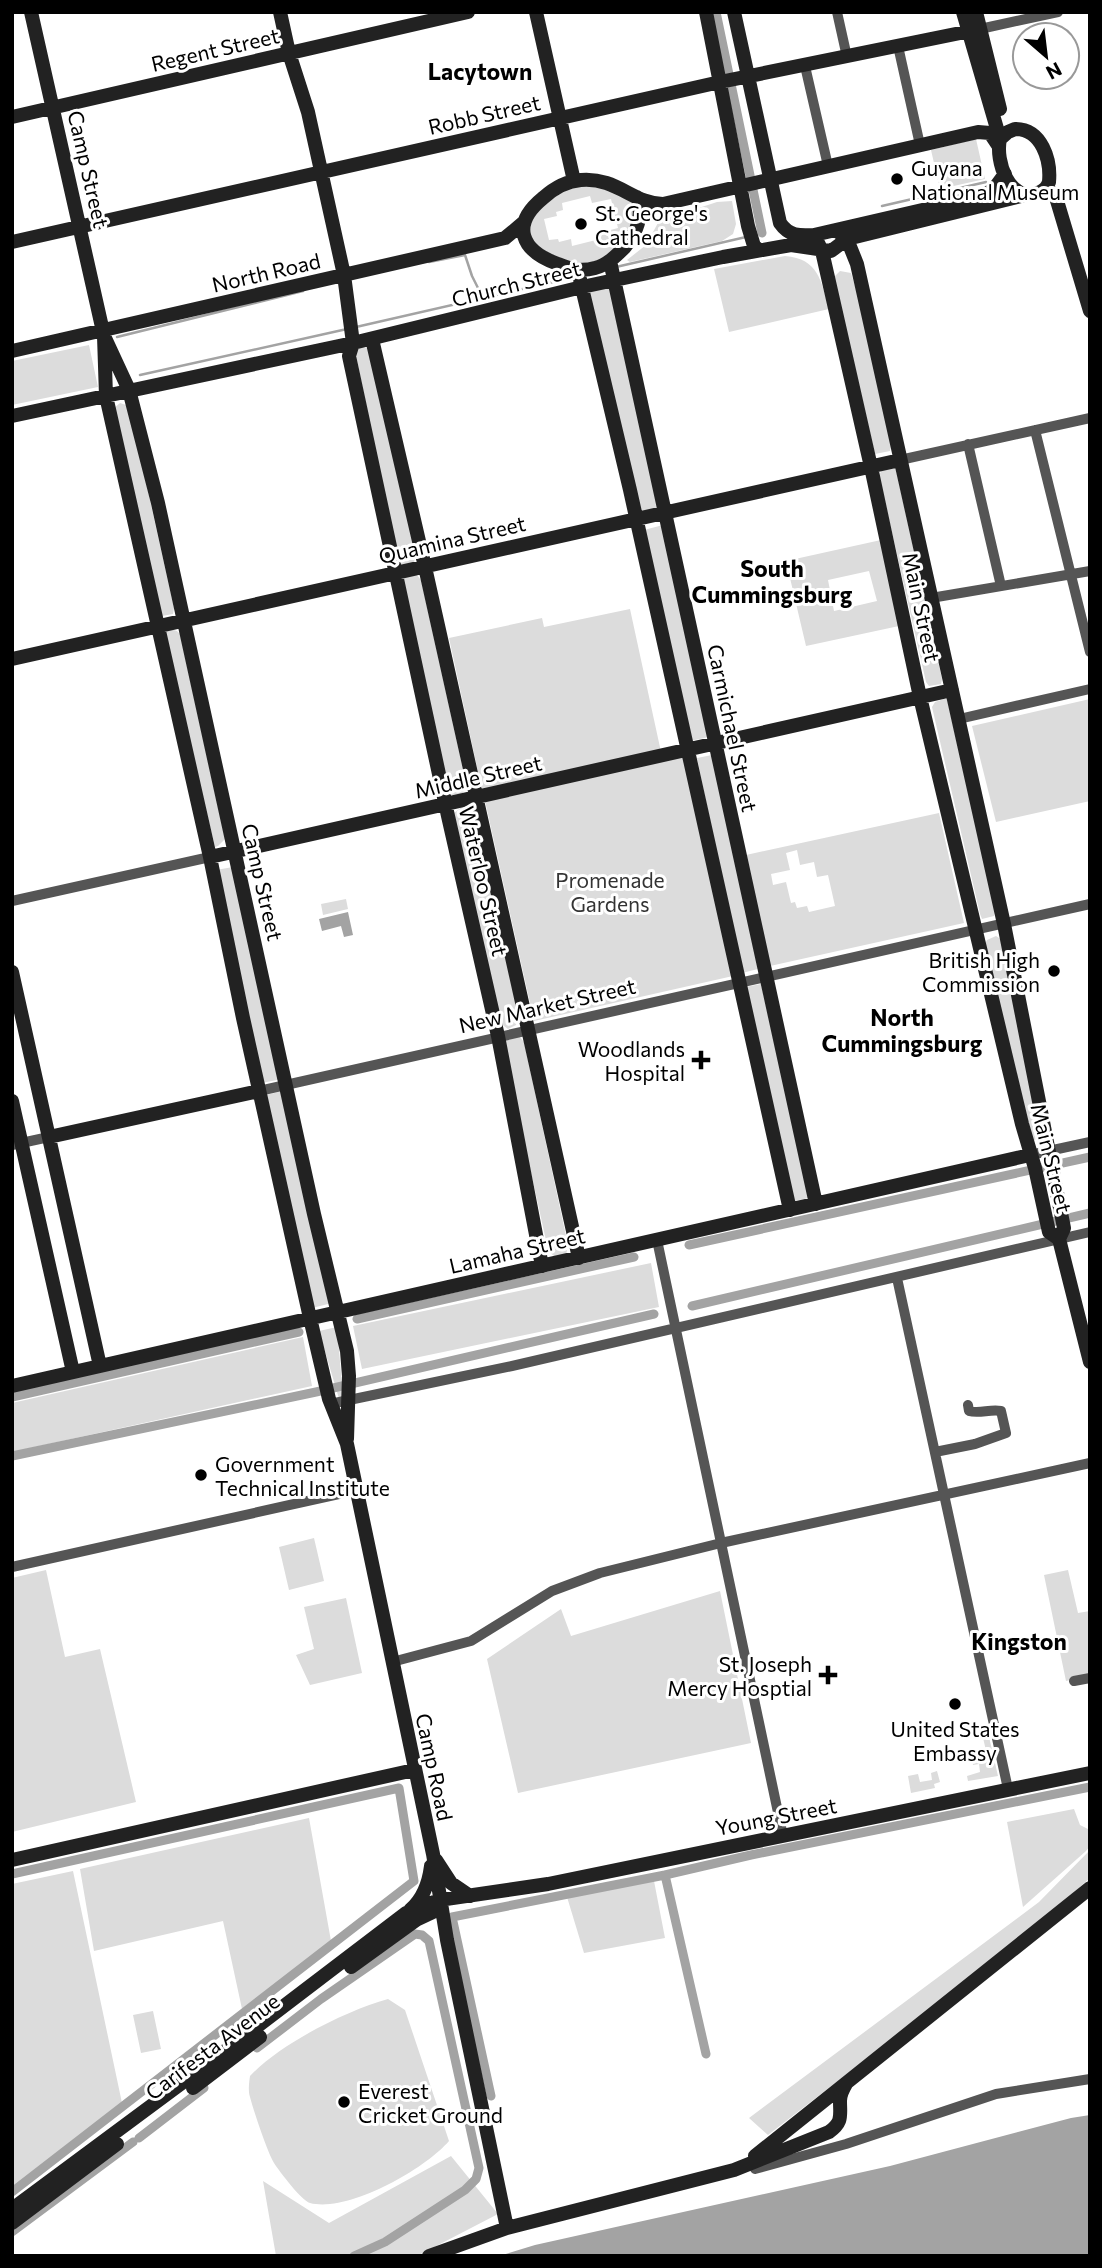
<svg xmlns="http://www.w3.org/2000/svg" width="1102" height="2268" font-family="Commissioner,sans-serif">
  <style>
    .green { fill: #dcdcdc; fill-rule: evenodd }
    .water { fill: #a3a3a3 }
    .lines { fill: none; stroke-linecap: round; stroke-linejoin: round }
    .stream { stroke: #a3a3a3; stroke-width: 2.5 }
    .canal { stroke: #a3a3a3; stroke-width: 9 }
    .street { stroke: #555; stroke-width: 10 }
    .secondary { stroke: #222; stroke-width: 14 }
    .poi-dot { fill: #000; stroke: #fff; stroke-width: 2.5 }
    .labels { text-anchor: middle; dominant-baseline: central; stroke-width: 6; stroke-linejoin: round; paint-order: stroke }
    .street-label { font-size: 21px; fill: #000; stroke: #fff }
    .poi-label { font-size: 21px; fill: #000; stroke: #fff; text-anchor: start }
    .park-label { font-size: 21px; fill: #333; stroke: #fff }
    .neighbourhood-label { font-size: 23px; font-weight: bold; fill: #000; stroke: #fff }
  </style>
  <rect width="100%" height="100%" fill="#fff"/>
  <path class="green" d="M976 139 985 179 940 189 931 150Z
    M600 184 633 201 635 224C626 235 617 249 605 257 581 272 549 256 530 240L528 220 533 212 572 186ZM590 196 592 203 611 199 618 228 599 233 600 239 572 246 571 239 559 242 558 239 549 240 544 219 557 216 556 212 563 210 562 203Z
    M732 201 736 224 733 234 722 241 630 262 627 260 646 245 659 221 717 202Z
    M785 256C819 259 821 281 829 309L729 332 714 269Z
    M840 271 851 273 859 299 891 446 890 451 875 454 835 281V276Z
    M611 286 659 510 638 515 589 290Z
    M89 345 98 387 12 405V361Z
    M362 347 367 348 370 353 415 550 414 566H399L355 350Z
    M120 403 129 406 174 608 173 614 162 616 113 409Z
    M894 467 896 470 942 679 941 684 929 686 926 682 879 475 882 470Z
    M663 525 709 737 690 741 644 530Z
    M881 540 899 626 806 646 786 561ZM869 571 877 601 834 611 828 580Z
    M416 574 421 580 466 783 463 793 454 797 447 791 403 577Z
    M630 609 661 752 482 790 449 638 542 618 544 627Z
    M170 629 177 631 180 634 225 839 218 846 215 847 164 633Z
    M944 699H947L995 911 994 916 982 919 980 914 932 707 935 702Z
    M1090 699V801L996 822 972 726Z
    M712 755 758 969 742 973 697 758Z
    M684 756 733 976 534 1021 485 801Z
    M470 806 475 812 519 1015 516 1025 508 1029 500 1023 454 813 462 807Z
    M939 813 964 923 770 966 746 855ZM797 850 800 865 814 862 817 877 828 875 835 906 809 912 807 906 797 908 795 902 791 903 786 882 773 885 771 874 790 870 786 853Z
    M233 867 282 1079 262 1083 216 870Z
    M346 899 348 909 323 915 321 904Z
    M996 936 1002 940 1042 1136 1033 1141 985 944 987 940Z
    M761 984 809 1198 794 1201 746 987Z
    M519 1036 524 1042 568 1245 566 1255 557 1258 550 1253 547 1245 507 1064 506 1039Z
    M283 1091 332 1303 312 1308 266 1095Z
    M651 1263 659 1307 362 1369 353 1326Z
    M337 1327 345 1419 319 1331Z
    M303 1337 312 1386 12 1452V1403Z
    M314 1538 324 1581 289 1590 279 1547Z
    M46 1570 65 1657 100 1649 136 1802 12 1832V1578Z
    M1068 1570 1078 1613 1090 1611V1676L1066 1681 1044 1575Z
    M720 1591 751 1743 518 1793 487 1659 561 1609 571 1636Z
    M346 1598 362 1673 310 1685 296 1655 314 1649 304 1607Z
    M987 1728 998 1776 968 1781 967 1776 980 1772 979 1764 973 1765 972 1759 987 1755 981 1729Z
    M937 1771 940 1782 934 1784 935 1788 911 1793 908 1776 918 1774 920 1782 932 1780 931 1773Z
    M1074 1809 1080 1825 1090 1830V1846L1086 1851 1023 1907 1007 1822Z
    M309 1818 331 1941 242 2009 223 1921 94 1951 80 1869Z
    M1090 1850V1878L1025 1936 768 2135 749 2118 1039 1902Z
    M73 1871 122 2103 12 2188V1884Z
    M654 1881 665 1938 584 1953 567 1897Z
    M388 1999 405 2010 449 2141C425 2169 348 2213 310 2203 301 2200 280 2172 274 2163 267 2151 254 2112 250 2097 248 2091 249 2083 250 2076 280 2044 345 2011 388 1999Z
    M153 2011 161 2049 141 2053 133 2015Z
    M451 2156 498 2214 417 2256H276L263 2181 329 2223Z"/>
  <path class="water" d="M348 912 353 935 344 937 341 926 322 931 319 919Z
    M1090 2115V2256H499L535 2245 890 2166 1071 2118Z"/>
  <g class="lines">
    <path class="stream" d="M882 206 986 182
      M429 262 465 255 472 276 483 298
      M616 267 746 237
      M356 327 575 277
      M117 337 303 291
      M140 375 347 329"/>
    <path class="canal" d="M716 12 762 233
      M689 1245 1090 1157
      M692 1306 1090 1213
      M357 1319 634 1257
      M12 1397 299 1332
      M12 1456 316 1392 654 1314
      M12 1874 399 1788 414 1881 12 2192
      M257 2048 321 1999 415 1934 422 1935 429 1941 479 2168 476 2179 465 2190 385 2242 354 2256
      M706 2054 665 1875 751 1855 1090 1787
      M491 2096 452 1917 665 1875
      M139 2138 204 2088
      M12 2232 133 2142"/>
    <path class="street" d="M837 12 847 57
      M980 29 1058 12
      M898 46 920 145
      M805 66 828 166
      M1035 430 1090 652
      M968 444 1001 586
      M900 460 1090 418
      M931 598 1090 571
      M959 719 1090 689
      M12 901 210 857
      M259 1091 1090 904
      M12 1145 49 1137
      M1030 1155 1090 1142
      M657 1240 783 1836
      M897 1278 1008 1789
      M330 1404 512 1366 1090 1232
      M935 1452 975 1444 1006 1433 1001 1411C990 1409 979 1414 969 1411L968 1405
      M12 1567 357 1490
      M392 1662 471 1641 552 1591 600 1573 721 1543 1090 1463
      M1074 1681 1090 1678
      M755 2169 846 2144 996 2094 1090 2079"/>
    <path class="secondary" d="M31 12 104 336 129 390 158 503 314 1214 347 1351 349 1376 347 1439
      M280 12 289 53 308 112 344 275 353 343 349 356 448 816 498 1036 542 1266
      M536 12 574 181
      M706 12 748 226 754 246 759 250
      M734 12 780 223C789 236 799 236 814 235L983 196 994 189 1005 174
      M963 12 1000 139
      M976 12 1000 109
      M12 117 468 12
      M1015 129C1042 129 1051 160 1049 182 1047 188 1044 190 1038 193 1009 203 995 161 1000 139L1008 132Z
      M1044 190 1055 194 1090 311
      M637 197C644 216 637 232 625 247 616 256 607 265 595 268 581 272 570 269 558 264 521 251 510 225 543 198 553 189 567 181 581 180 617 177 633 204 663 204L978 132 990 133 998 145
      M836 230 847 239 857 264 1004 924 1064 1228 1059 1239
      M814 235 822 251 871 467 920 697 1022 1124 1035 1168 1049 1232 1059 1239
      M12 242 720 82 980 29
      M610 261 816 1204
      M578 271 630 490 790 1210
      M104 336 106 396 210 857 243 1018 310 1318 329 1399 347 1444 433 1854 447 1940 507 2228
      M372 339 425 567 579 1258
      M12 351 505 238 523 223
      M12 416 353 343 582 287 723 257 791 245 831 251 847 239 1025 195
      M12 659 900 460
      M210 857 952 690
      M12 972 100 1366
      M12 1101 73 1372
      M49 1137 259 1091
      M1059 1239 1090 1362
      M12 1386 1030 1155
      M12 1860 414 1770
      M436 1860 451 1883 470 1896
      M410 1910C423 1899 429 1882 431 1866
      M351 1967 416 1920 433 1912
      M193 2088 260 2037
      M755 2156 1090 1888
      M12 2209 221 2054 406 1913 439 1900 548 1884 1090 1773
      M12 2223 117 2144
      M429 2256 507 2228 734 2170 829 2132C843 2122 840 2116 840 2101 840 2095 843 2089 846 2084"/>
  </g>
  <g class="poi-dot">
    <circle cx="897" cy="179" r="7"/>
    <circle cx="581" cy="224" r="7"/>
    <circle cx="1054" cy="971" r="7"/>
    <path d="M697.5 1049.5h7v7h7v7h-7v7h-7v-7h-7v-7h7z"/>
    <circle cx="201" cy="1475" r="7"/>
    <path d="M824.5 1664.5h7v7h7v7h-7v7h-7v-7h-7v-7h7z"/>
    <circle cx="955" cy="1704" r="7"/>
    <circle cx="344" cy="2102" r="7"/>
  </g>
  <g class="labels">
    <g class="street-label">
      <text transform="translate(215 49) rotate(-13)">Regent Street</text>
      <text transform="translate(484 114) rotate(-13)">Robb Street</text>
      <text transform="translate(89 169) rotate(77)">Camp Street</text>
      <text transform="translate(266 272) rotate(-13)">North Road</text>
      <text transform="translate(516 283) rotate(-14)">Church Street</text>
      <text transform="translate(452 539) rotate(-13)">Quamina Street</text>
      <text transform="translate(922 607) rotate(78)">Main Street</text>
      <text transform="translate(733 728) rotate(78)">Carmichael Street</text>
      <text transform="translate(478 776) rotate(-13)">Middle Street</text>
      <text transform="translate(484 881) rotate(77)">Waterloo Street</text>
      <text transform="translate(263 882) rotate(77)">Camp Street</text>
      <text transform="translate(547 1005) rotate(-13)">New Market Street</text>
      <text transform="translate(1052 1158) rotate(76)">Main Street</text>
      <text transform="translate(517 1250) rotate(-13)">Lamaha Street</text>
      <text transform="translate(435 1767) rotate(78)">Camp Road</text>
      <text transform="translate(776 1816) rotate(-11)">Young Street</text>
      <text transform="translate(212 2046) rotate(-37)">Carifesta Avenue</text>
    </g>
    <g class="poi-label">
      <text x="911" y="167">Guyana<tspan x="911" dy="24">National Museum</tspan></text>
      <text x="595" y="212">St. George's<tspan x="595" dy="24">Cathedral</tspan></text>
      <text x="1040" y="959" text-anchor="end">British High<tspan x="1040" dy="24">Commission</tspan></text>
      <text x="685" y="1048" text-anchor="end">Woodlands<tspan x="685" dy="24">Hospital</tspan></text>
      <text x="215" y="1463">Government<tspan x="215" dy="24">Technical Institute</tspan></text>
      <text x="812" y="1663" text-anchor="end">St. Joseph<tspan x="812" dy="24">Mercy Hosptial</tspan></text>
      <text x="955" y="1728" text-anchor="middle">United States<tspan x="955" dy="24">Embassy</tspan></text>
      <text x="358" y="2090">Everest<tspan x="358" dy="24">Cricket Ground</tspan></text>
    </g>
    <g class="park-label">
      <text x="610" y="879">Promenade<tspan x="610" dy="24">Gardens</tspan></text>
    </g>
    <g class="neighbourhood-label">
      <text x="480" y="71">Lacytown</text>
      <text x="772" y="568">South<tspan x="772" dy="26">Cummingsburg</tspan></text>
      <text x="902" y="1017">North<tspan x="902" dy="26">Cummingsburg</tspan></text>
      <text x="1019" y="1641">Kingston</text>
    </g>
  </g>
  <rect width="1102" height="2268" fill="none" stroke="#000000" stroke-width="28"/>
  <g transform="translate(1046 56) rotate(152)"><circle r="33" fill="#ffffff" stroke="#999999" stroke-width="2"/>
  <path d="M0-5L12 26L0 18L-12 26Z" fill="#000000"/>
  <text y="-10" font-size="19" font-weight="bold" text-anchor="middle" fill="#000000">N</text>
  </g>
</svg>
